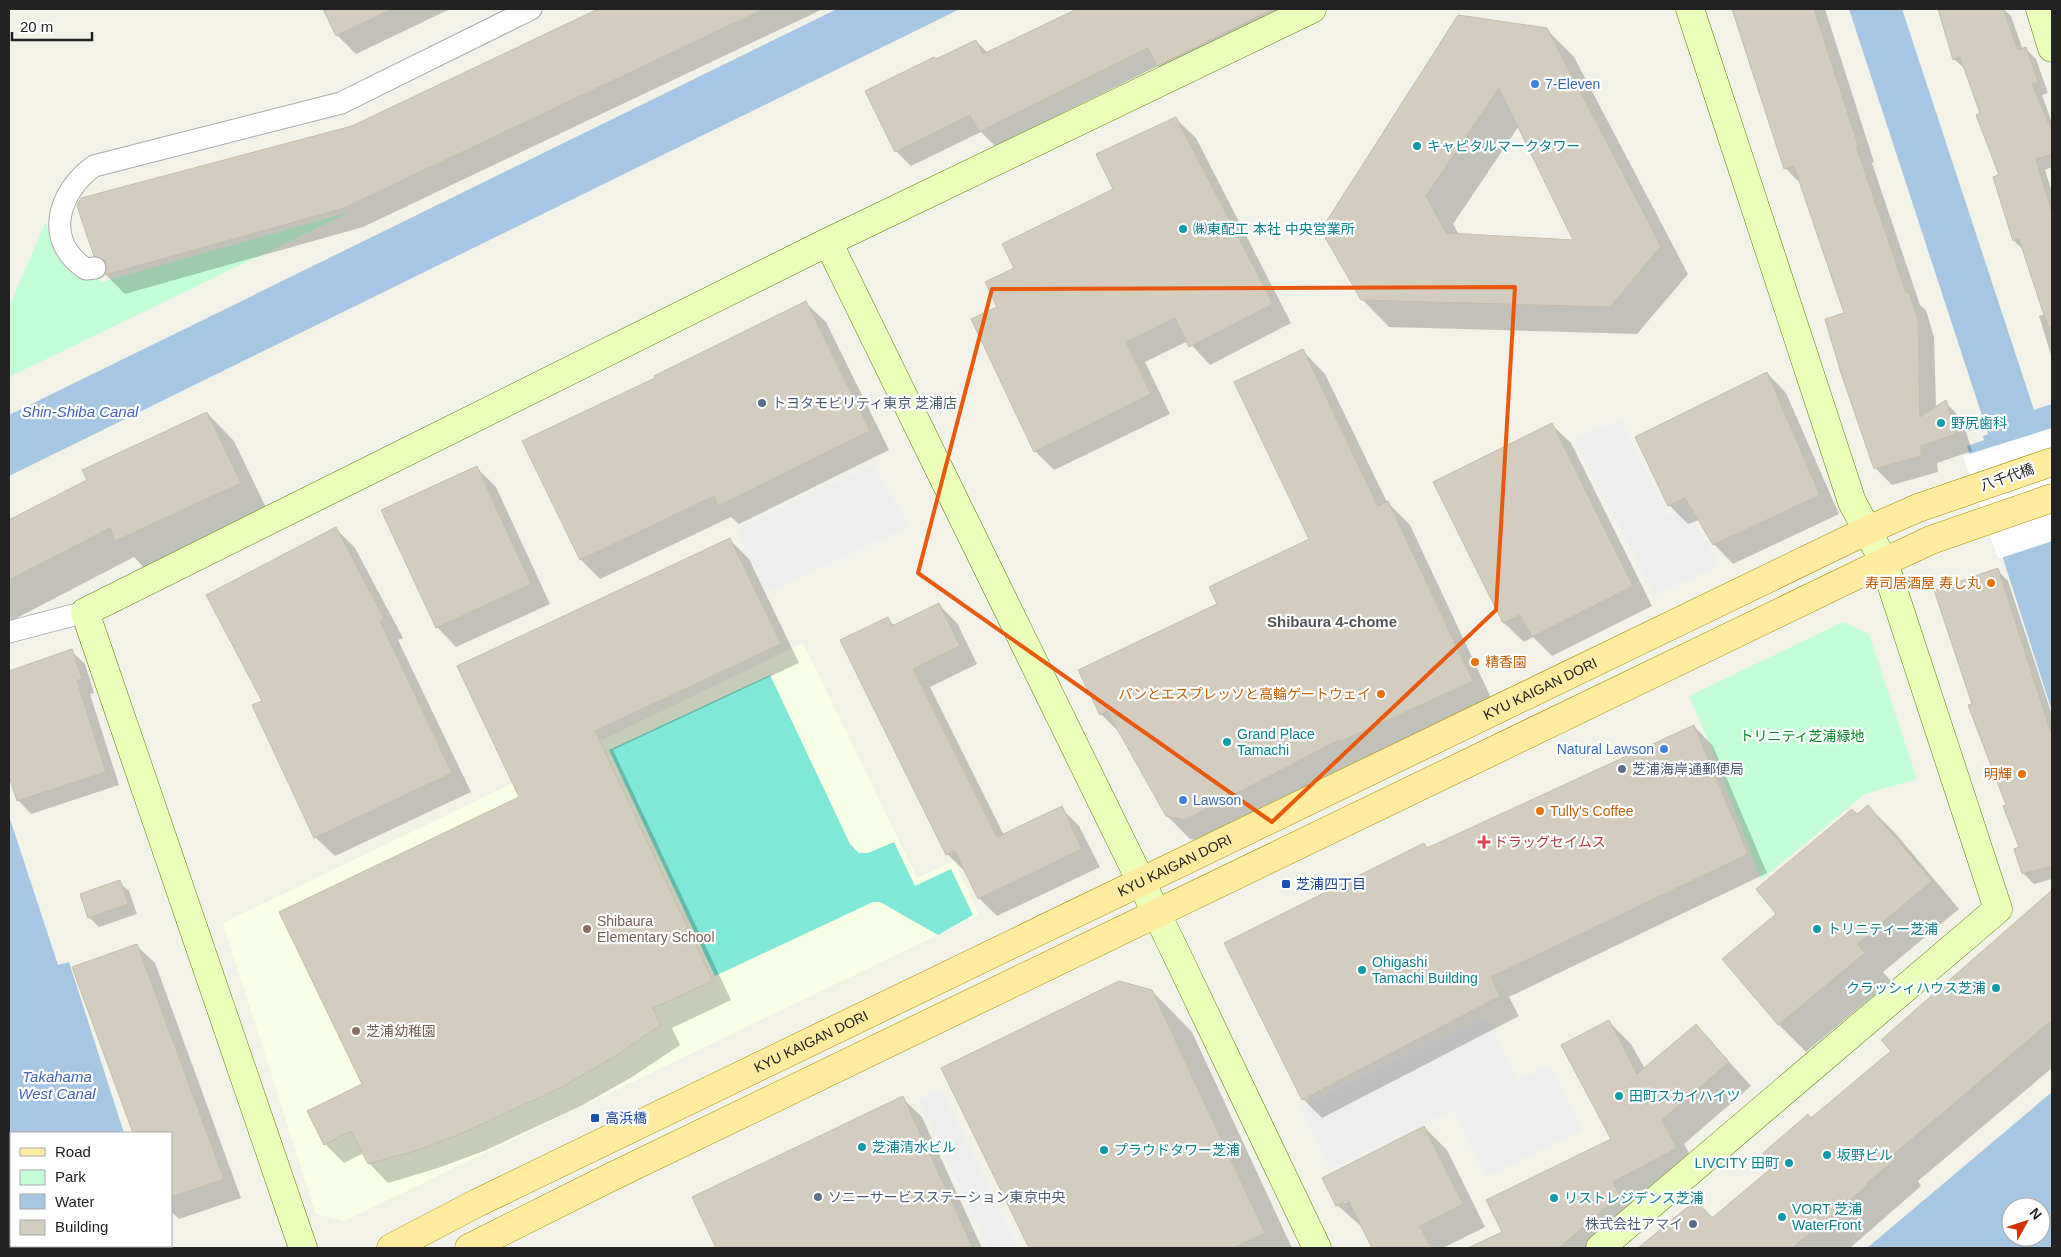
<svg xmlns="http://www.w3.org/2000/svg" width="2061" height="1257" font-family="Arial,'Noto Sans JP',sans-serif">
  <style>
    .education { fill: #f9ffe5 }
    .park { fill: #c3ffd6 }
    .pitch { fill: #7fe8d8 }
    .parking { fill: #eee }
    .water { fill: #a5c7e4; fill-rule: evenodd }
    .pier { fill: #fff }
    .shadow { fill: #0003; fill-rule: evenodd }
    .building { fill: #d3cdc0; stroke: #c6bda8; fill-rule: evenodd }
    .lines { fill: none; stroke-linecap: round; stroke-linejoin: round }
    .street-casing { stroke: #a9a9a9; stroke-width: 23 }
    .secondary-casing { stroke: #558200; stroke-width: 29 }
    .primary-casing { stroke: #a09000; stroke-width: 29 }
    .street { stroke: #fff; stroke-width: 21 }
    .secondary { stroke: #ebffba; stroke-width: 28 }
    .primary { stroke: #ffeca1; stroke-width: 28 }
    .marked { fill: none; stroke: #e8590c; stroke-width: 4; stroke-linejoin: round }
    .shop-dot { fill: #3f7fe0; stroke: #fff; stroke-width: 2 }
    .culture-dot { fill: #0f9aa8; stroke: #fff; stroke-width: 2 }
    .service-dot { fill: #5c6f8a; stroke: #fff; stroke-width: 2 }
    .food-dot { fill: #e8710a; stroke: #fff; stroke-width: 2 }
    .health-dot { fill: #e0444e; stroke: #fff; stroke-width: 2 }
    .transit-dot { fill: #1a4fb4; stroke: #fff; stroke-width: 2 }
    .education-dot { fill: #8d6e63; stroke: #fff; stroke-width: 2 }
    .labels { text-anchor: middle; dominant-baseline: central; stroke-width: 4.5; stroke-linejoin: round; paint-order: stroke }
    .shop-label { font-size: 14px; fill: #366cbe; stroke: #fff; text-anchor: start }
    .culture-label { font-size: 14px; fill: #0d838f; stroke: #fff; text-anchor: start }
    .service-label { font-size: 14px; fill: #4e5e75; stroke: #fff; text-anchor: start }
    .street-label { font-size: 14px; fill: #222; stroke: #fff }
    .food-label { font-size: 14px; fill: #c56008; stroke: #fff; text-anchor: end }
    .park-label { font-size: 14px; fill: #02892d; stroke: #fff }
    .health-label { font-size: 14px; fill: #be3a42; stroke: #fff; text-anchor: start }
    .transit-label { font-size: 14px; fill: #164399; stroke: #fff; text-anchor: start }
    .education-label { font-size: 14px; fill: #785e54; stroke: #fff; text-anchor: start }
    .water-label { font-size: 15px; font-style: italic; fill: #4363bc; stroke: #fff }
    .neighbourhood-label { font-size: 15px; font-weight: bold; fill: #555; stroke: #fff }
  </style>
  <rect width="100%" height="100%" fill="#f3f2e8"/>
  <path class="education" d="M803 643 917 878 954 861 979 915 344 1221 316 1214 223 923Z"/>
  <path class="park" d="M350 212 9 377V306L46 222C51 240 58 274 82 276 87 277 93 275 98 274L101 282Z
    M1843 622 1869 634 1917 779 1865 794 1761 880 1711 747 1689 696Z"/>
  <path class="pitch" d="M770 675 850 844 859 853H868L894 842 915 886 951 869 973 915 938 935 880 902H873L715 976 609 750Z"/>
  <path class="parking" d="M1621 420 1668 516 1684 507 1720 564 1654 596 1574 439Z
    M873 464 909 526 766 593 736 529Z
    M1486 1017 1517 1081 1550 1065 1582 1130 1485 1177 1453 1110 1330 1169 1300 1108Z
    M941 1090 1019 1248H989L918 1100Z"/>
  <path class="water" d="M837 9H960L9 476V415Z
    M1849 9H1902L2034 410 2052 404V711L1967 446 1984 440 1983 436 1988 434Z
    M9 816 58 965 69 962 124 1133H11V1246H156L157 1248H9Z
    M2052 1092V1248H1867ZM2011 1207H2041V1237H2011Z"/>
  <path class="pier" d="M2052 428V541L1998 559 1963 456Z"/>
  <path class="shadow" d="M324 9H450L356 54 337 35Z
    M601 9H823L363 227 125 294 106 275 108 268 95 255 353 127Z
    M1077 9H1276L1284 26 1173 80 1158 66 995 146 981 132 911 166 896 151 936 60 976 41 988 53Z
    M1734 9H1825L1874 162 1872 163 1920 305 1926 310 1934 337 1936 408 1945 402 1962 419 1972 451 1937 463 1938 472 1892 485 1875 468 1845 314 1801 184 1785 168Z
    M1939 9H2003L2011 16 2023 50 2026 49 2036 59 2048 93 2042 95 2052 123V167L2045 170 2052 192V358L2039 316 2045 314 2025 251 2014 241 2001 176 1982 114 1965 69 1954 59Z
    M1546 29 1574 57 1688 274 1637 334 1389 327 1362 299 1322 230ZM1519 126 1575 241 1459 235 1453 224Z
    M1176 119 1196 138 1291 323 1210 365 1188 341 1145 362 1170 414 1054 470 1035 451 999 307 1015 269 1115 190Z
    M806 303 826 322 889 450 739 524 731 517 600 579 581 560 524 441 657 378Z
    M1303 351 1325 374 1387 502 1410 525 1494 704 1208 842 1190 839 1167 816 1122 735 1101 714 1219 605 1310 540Z
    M1767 373 1786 393 1839 514 1733 564 1714 544 1699 520 1688 524 1669 505Z
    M207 413 234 441 267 510 144 568 134 557 9 622V522L88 480Z
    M1551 424 1571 443 1652 606 1552 656 1533 637 1524 642 1504 623 1434 482Z
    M477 468 496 487 550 604 456 647 437 627Z
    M336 529 355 548 403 638 398 640 471 792 335 856 315 837 264 701Z
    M730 540 749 559 799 663 613 750 731 1000 672 1028 680 1045 632 1077 581 1106 484 1151 438 1168 388 1183 369 1163 364 1153 344 1163 325 1144 364 1085 521 797Z
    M1997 570 2008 581 2052 715V879L2034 884 2023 873 2020 848 1974 704Z
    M939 605 957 623 977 664 930 687 1004 835 1061 808 1079 826 1100 867 997 916 979 898 966 872 947 854 842 641 887 619 895 626Z
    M71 651 85 664 94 693 90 694 119 785 31 814 18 800 9 772V708L13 707 9 695V672Z
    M1694 726 1713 746 1767 873 1509 997 1519 1016 1322 1118 1303 1099 1424 845 1428 849Z
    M1868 806 1896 834 1959 909 1883 972 1891 981 1806 1052 1779 1025 1724 959 1778 914 1857 816Z
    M119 882 129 891 137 914 99 927 89 917Z
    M2052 892V1068L1918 1181 1921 1186 1850 1248H1640L1696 1202 1713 1218 1775 1166 1812 1119 1893 1051 1883 1040Z
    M136 945 155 963 241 1198 179 1219 171 1211V1133H134L73 967Z
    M1152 991 1192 1032 1292 1248H1031L943 1068Z
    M1608 1021 1631 1044 1645 1069 1696 1025 1751 1086 1684 1144 1699 1171 1608 1248H1471L1504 1232 1613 1140Z
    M902 1098 922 1117 982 1248H717L694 1198Z
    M1424 1127 1447 1150 1485 1227 1443 1248H1368L1372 1246 1362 1227 1337 1205ZM1354 1199 1344 1203V1200Z"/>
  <path class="building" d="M323 9H392L336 36Z
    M598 9H764L344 208 105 275 107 267 105 261 94 256 77 206 81 198 352 126Z
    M1077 9H1273L1157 66 1148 48 979 132 970 115 895 152 865 91 934 57 936 59 976 40 983 54Z
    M1732 9H1814L1858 145 1856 146 1906 293 1909 292 1918 319 1920 417 1946 400 1956 434 1921 446V456L1874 469 1841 373 1825 319 1844 313 1794 166 1784 169Z
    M1938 9H2003L2018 50 2026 47 2038 82 2032 84 2052 132V154L2036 159 2052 214V326L2048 327 2019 239 2013 241 1993 177 1999 175 1976 115 1980 113 1960 57 1953 60Z
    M1458 15 1547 28 1661 246 1610 307 1361 300 1321 230ZM1499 88 1573 240 1446 233 1426 196Z
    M1176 117 1273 304 1189 347 1175 318 1126 342 1151 394 1034 452 971 319 997 307 985 282 1014 268 1002 244 1113 189 1096 154Z
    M806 301 870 431 718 506 714 496 580 560 522 441 655 378 654 376Z
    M1303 349 1378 506 1388 501 1473 681 1340 742 1339 740 1185 820 1166 816 1107 711 1100 715 1078 670 1217 604 1209 587 1309 539 1234 382Z
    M1767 372 1820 495 1713 545 1685 498 1668 506 1635 437Z
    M207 412 241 483 115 541 110 528 9 580V520L87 480 82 470Z
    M1552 423 1633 586 1532 637 1520 615 1503 623 1433 482Z
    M477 466 531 584 436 628 381 510Z
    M336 527 384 618 380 621 452 773 314 838 252 705 262 701 206 595Z
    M730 538 781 644 595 731 713 981 653 1008 661 1025 612 1058 562 1087 465 1132 418 1150 368 1164 351 1131 324 1145 307 1111 362 1084 279 912 519 797 457 666Z
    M1998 568 2052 736V866L2022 874 2014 849 2019 847 2003 806 2006 805 1968 705 1972 704 1934 590Z
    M939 603 960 646 913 669 997 837 1062 806 1082 849 978 899 955 851 946 855 840 640 888 617 892 626Z
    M72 649 82 679 77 681 106 772 17 801 9 776V671Z
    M1694 725 1748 854 1491 977 1500 996 1302 1100 1224 943 1424 843 1427 848Z
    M1868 805 1932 881 1857 944 1865 953 1778 1025 1722 959 1776 914 1756 889 1852 809 1857 814Z
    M120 880 128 904 88 918 80 894Z
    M2052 890V1020L1893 1155 1896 1159 1867 1183 1868 1185 1792 1248H1638L1696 1200 1712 1218 1774 1166 1763 1153 1808 1114 1811 1118 1891 1051 1881 1040Z
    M137 944 224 1179 171 1197V1133H133L72 967Z
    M1119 981 1152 990 1265 1233 1233 1248H1029L941 1068Z
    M1609 1020 1637 1074 1696 1024 1729 1062 1662 1120 1677 1148 1613 1182 1620 1195 1559 1248H1468L1502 1232 1486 1200 1611 1139 1561 1045Z
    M903 1096 973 1248H716L692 1197Z
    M1424 1126 1463 1204 1420 1226 1431 1248H1372L1348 1200 1336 1206 1322 1178Z"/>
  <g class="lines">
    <g class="street-casing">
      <path id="street" d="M95 268 86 269C43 241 58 192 94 166L341 103 531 9
        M9 632 85 612"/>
    </g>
    <g class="secondary-casing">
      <path id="secondary" d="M2040 9 2052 48
        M828 242 1174 949 1317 1248
        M303 1248 85 612 828 242 1312 9
        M1600 1248 1998 909 1884 562 1852 502 1690 9"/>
    </g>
    <g class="primary-casing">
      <g id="primary">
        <path id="s1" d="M391 1248 477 1203 1868 530 1918 508 2052 462"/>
        <path d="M469 1248 609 1178 1884 562 1931 540 2052 498"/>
      </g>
    </g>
    <use href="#street" class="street"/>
    <use href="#secondary" class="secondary"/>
    <use href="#primary" class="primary"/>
  </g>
  <path class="marked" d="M1515 287 1496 610 1272 822 918 573 992 289Z"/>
  <g class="shop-dot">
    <circle cx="1535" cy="84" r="5"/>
    <circle cx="1664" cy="749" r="5"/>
    <circle cx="1183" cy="800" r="5"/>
  </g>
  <g class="culture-dot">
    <circle cx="1417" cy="146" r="5"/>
    <circle cx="1183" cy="229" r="5"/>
    <circle cx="1941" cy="423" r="5"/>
    <circle cx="1227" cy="742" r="5"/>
    <circle cx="1817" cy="929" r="5"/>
    <circle cx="1362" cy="970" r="5"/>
    <circle cx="1996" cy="988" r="5"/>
    <circle cx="1619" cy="1096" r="5"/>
    <circle cx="862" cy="1147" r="5"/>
    <circle cx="1104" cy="1150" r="5"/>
    <circle cx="1827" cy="1155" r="5"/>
    <circle cx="1789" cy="1163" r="5"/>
    <circle cx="1554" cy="1198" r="5"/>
    <circle cx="1782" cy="1217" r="5"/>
  </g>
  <g class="service-dot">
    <circle cx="762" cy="403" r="5"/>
    <circle cx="1622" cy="769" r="5"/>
    <circle cx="818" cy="1197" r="5"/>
    <circle cx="1693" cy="1224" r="5"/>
  </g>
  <g class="food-dot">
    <circle cx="1991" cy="583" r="5"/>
    <circle cx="1475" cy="662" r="5"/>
    <circle cx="1381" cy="694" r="5"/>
    <circle cx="2022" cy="774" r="5"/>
    <circle cx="1540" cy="811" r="5"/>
  </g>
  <path class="health-dot" d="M1481.5 834.5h5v5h5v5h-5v5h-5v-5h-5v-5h5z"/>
  <g class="transit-dot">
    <rect x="1281" y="879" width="10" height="10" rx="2.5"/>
    <rect x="590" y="1113" width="10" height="10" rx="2.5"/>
  </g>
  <g class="education-dot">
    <circle cx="587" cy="929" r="5"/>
    <circle cx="356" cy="1031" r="5"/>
  </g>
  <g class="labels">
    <g class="shop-label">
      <text x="1545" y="84">7-Eleven</text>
      <text x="1654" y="749" text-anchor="end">Natural Lawson</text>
      <text x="1193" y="800">Lawson</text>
    </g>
    <g class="culture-label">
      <text x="1427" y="146">キャピタルマークタワー</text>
      <text x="1193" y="229">㈱東配工 本社 中央営業所</text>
      <text x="1951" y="423">野尻歯科</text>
      <text x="1237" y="734">Grand Place<tspan x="1237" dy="16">Tamachi</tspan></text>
      <text x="1827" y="929">トリニティー芝浦</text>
      <text x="1372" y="962">Ohigashi<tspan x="1372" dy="16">Tamachi Building</tspan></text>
      <text x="1986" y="988" text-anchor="end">クラッシィハウス芝浦</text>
      <text x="1629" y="1096">田町スカイハイツ</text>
      <text x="872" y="1147">芝浦清水ビル</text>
      <text x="1114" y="1150">プラウドタワー芝浦</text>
      <text x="1837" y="1155">坂野ビル</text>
      <text x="1779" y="1163" text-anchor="end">LIVCITY 田町</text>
      <text x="1564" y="1198">リストレジデンス芝浦</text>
      <text x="1792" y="1209">VORT 芝浦<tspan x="1792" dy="16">WaterFront</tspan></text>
    </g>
    <g class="service-label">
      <text x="772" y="403">トヨタモビリティ東京 芝浦店</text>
      <text x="1632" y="769">芝浦海岸通郵便局</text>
      <text x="828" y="1197">ソニーサービスステーション東京中央</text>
      <text x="1683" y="1224" text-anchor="end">株式会社アマイ</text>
    </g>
    <g class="street-label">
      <text transform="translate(2007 477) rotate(-19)">八千代橋</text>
      <text stroke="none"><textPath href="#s1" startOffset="1278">KYU KAIGAN DORI</textPath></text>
      <text stroke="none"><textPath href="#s1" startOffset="872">KYU KAIGAN DORI</textPath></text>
      <text stroke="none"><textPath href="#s1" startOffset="468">KYU KAIGAN DORI</textPath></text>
    </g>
    <g class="food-label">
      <text x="1981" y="583">寿司居酒屋 寿し丸</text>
      <text x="1485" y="662" text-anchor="start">精香園</text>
      <text x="1371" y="694">パンとエスプレッソと高輪ゲートウェイ</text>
      <text x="2012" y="774">明輝</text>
      <text x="1550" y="811" text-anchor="start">Tully's Coffee</text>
    </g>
    <g class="park-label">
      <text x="1802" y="736">トリニティ芝浦緑地</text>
    </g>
    <g class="health-label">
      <text x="1494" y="842">ドラッグセイムス</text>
    </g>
    <g class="transit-label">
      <text x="1296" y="884">芝浦四丁目</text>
      <text x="605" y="1118">高浜橋</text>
    </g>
    <g class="education-label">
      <text x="597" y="921">Shibaura<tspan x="597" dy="16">Elementary School</tspan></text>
      <text x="366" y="1031">芝浦幼稚園</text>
    </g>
    <g class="water-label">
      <text x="80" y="411">Shin-Shiba Canal</text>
      <text x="57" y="1076">Takahama<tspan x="57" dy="17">West Canal</tspan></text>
    </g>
    <g class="neighbourhood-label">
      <text x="1332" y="621">Shibaura 4-chome</text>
    </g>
  </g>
  <rect width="2061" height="1257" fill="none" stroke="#222222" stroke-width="20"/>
  <rect x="10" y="1132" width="162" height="115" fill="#ffffff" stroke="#a7a7a7"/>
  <rect x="20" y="1148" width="25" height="8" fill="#ffeca1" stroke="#a7a7a7"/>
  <text x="55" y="1157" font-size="15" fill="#222222">Road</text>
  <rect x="20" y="1170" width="25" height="15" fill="#c3ffd6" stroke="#a7a7a7"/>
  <text x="55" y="1182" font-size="15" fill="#222222">Park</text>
  <rect x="20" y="1194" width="25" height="15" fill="#a5c7e4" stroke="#a7a7a7"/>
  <text x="55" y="1207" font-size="15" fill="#222222">Water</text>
  <rect x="20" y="1220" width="25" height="15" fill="#d3cdc0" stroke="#a7a7a7"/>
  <text x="55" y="1232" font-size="15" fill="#222222">Building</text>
  <g transform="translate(2026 1222) rotate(50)"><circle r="24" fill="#ffffff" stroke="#a7a7a7"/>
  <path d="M0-4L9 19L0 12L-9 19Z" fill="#d43100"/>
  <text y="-8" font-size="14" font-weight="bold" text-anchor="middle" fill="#222222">N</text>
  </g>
  <path d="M12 32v8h80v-8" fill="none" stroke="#222222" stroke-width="2.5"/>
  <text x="20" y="32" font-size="15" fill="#222222" stroke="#ffffff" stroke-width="4" paint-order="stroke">20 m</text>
</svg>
